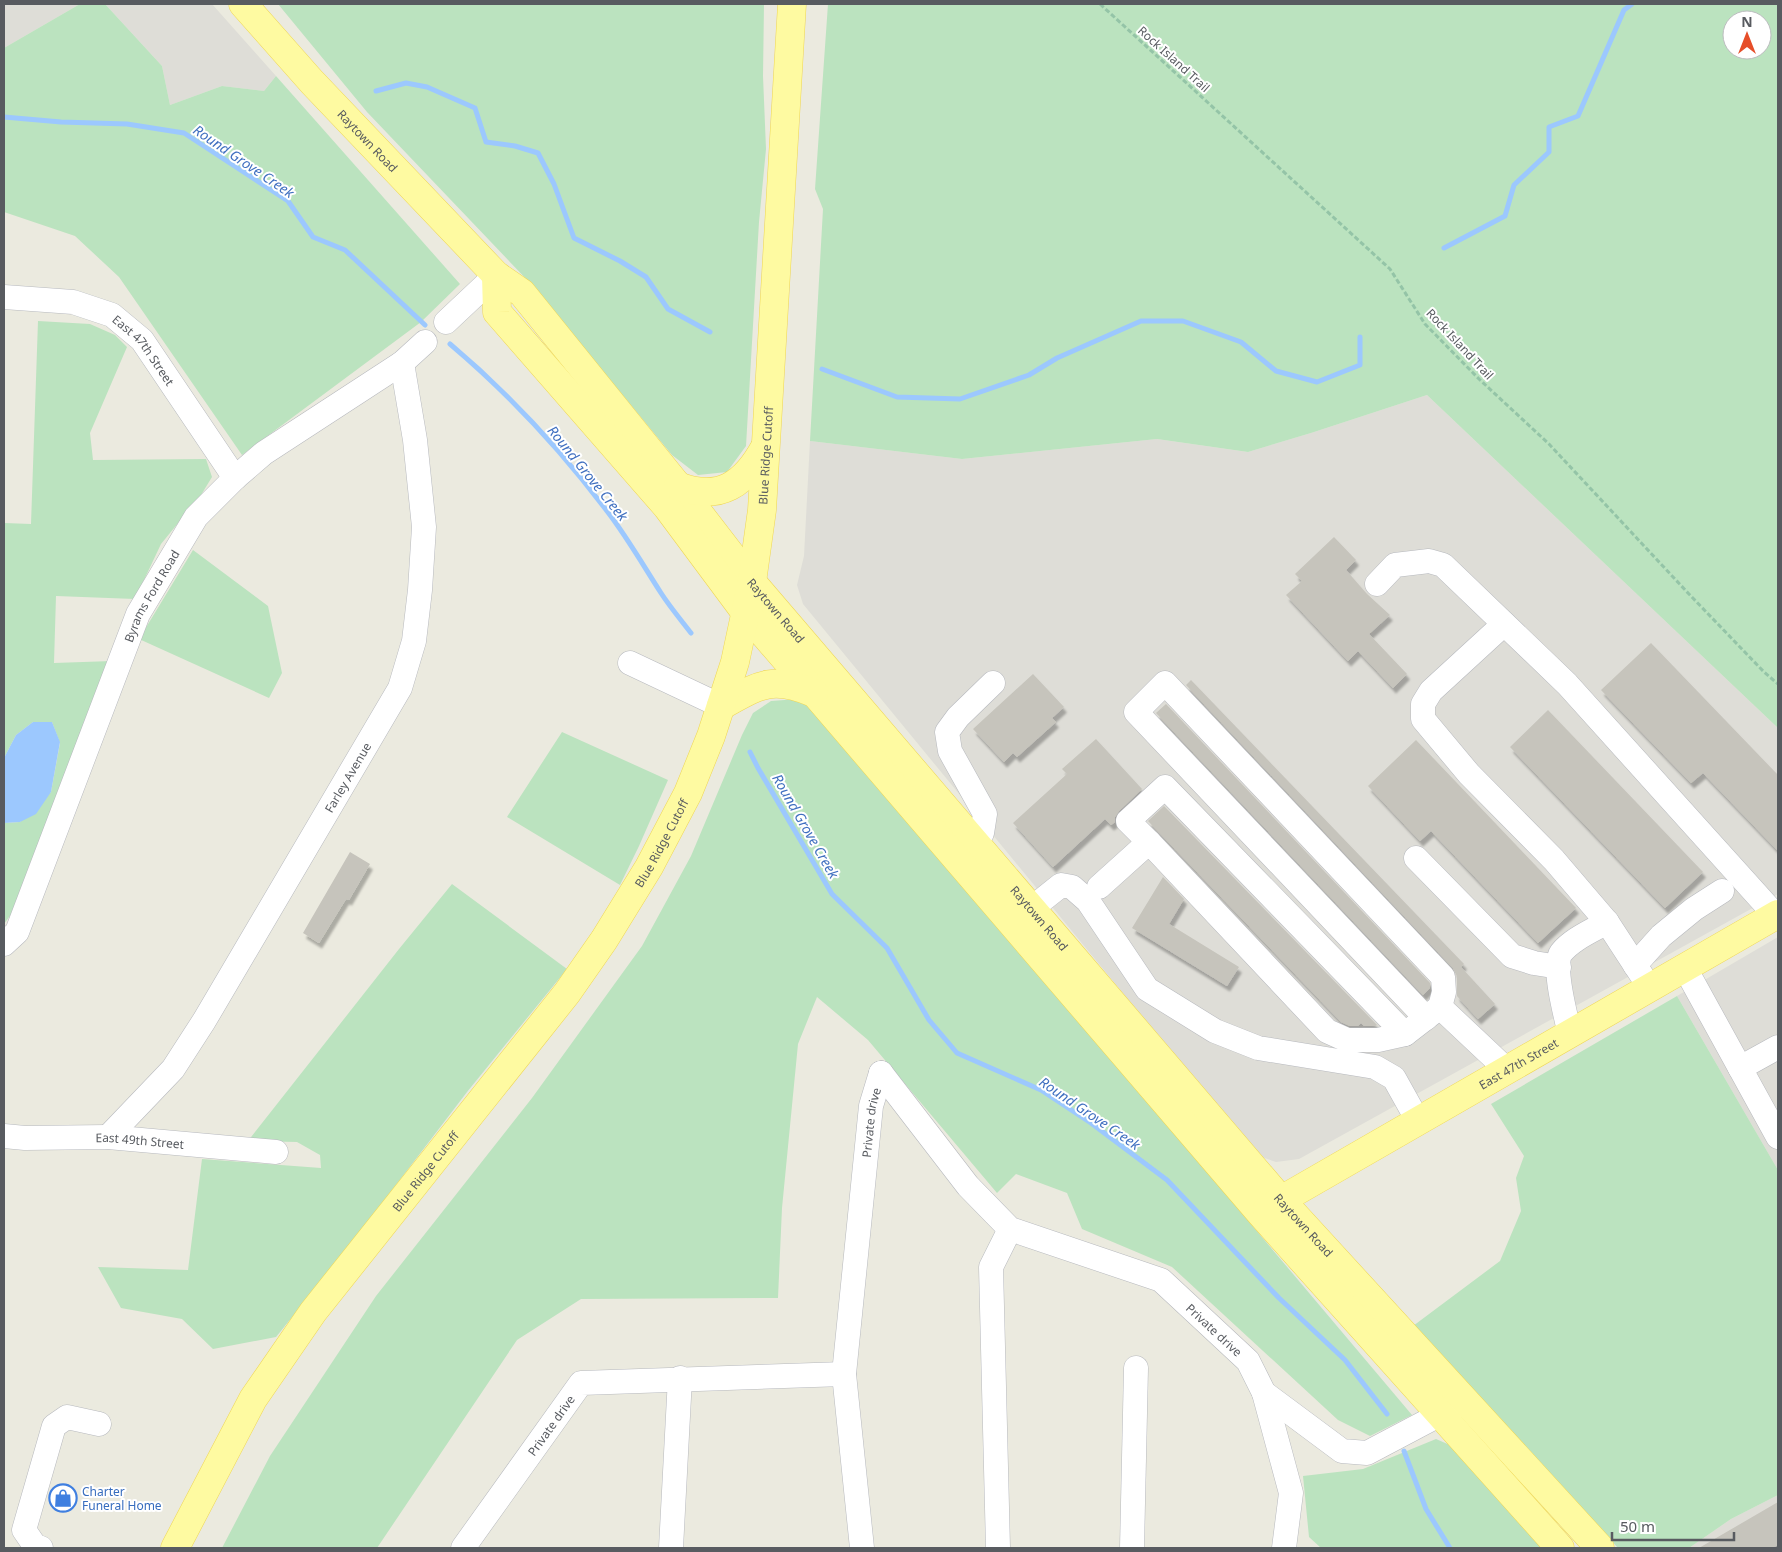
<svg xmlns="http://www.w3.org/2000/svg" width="1782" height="1552" font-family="'Noto Sans',sans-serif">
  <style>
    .industrial { fill: #deddd7 }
    .green { fill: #bbe3bf; fill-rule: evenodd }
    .water { fill: #9cc8fe }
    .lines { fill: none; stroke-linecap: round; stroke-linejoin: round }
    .stream { stroke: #9cc8fe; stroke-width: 5 }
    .building { fill: #c6c4bc; filter: url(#shadow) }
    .minor-casing { stroke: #b7b9be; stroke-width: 25 }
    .major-casing { stroke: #efd654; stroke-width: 29 }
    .path { stroke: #94c4a7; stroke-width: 3; stroke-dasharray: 5 2.5; stroke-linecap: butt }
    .minor { stroke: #fff; stroke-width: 24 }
    .major { stroke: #fefaa1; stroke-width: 28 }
    .labels { text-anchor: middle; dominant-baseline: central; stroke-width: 4; stroke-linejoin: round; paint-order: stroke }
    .street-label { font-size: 12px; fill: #585b60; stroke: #fff }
    .shop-label { font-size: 12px; fill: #366cbe; stroke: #fff; text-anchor: start }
    .water-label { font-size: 14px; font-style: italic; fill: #4070c0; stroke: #fff }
  </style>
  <defs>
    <filter id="shadow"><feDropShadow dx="3" dy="5.5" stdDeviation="1" flood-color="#0004"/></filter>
  </defs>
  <rect width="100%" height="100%" fill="#ebeadf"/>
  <path class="industrial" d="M4 4H80L4 48Z
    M105 4H212L276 76 264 91 222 86 170 105 162 66Z
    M1427 395 1778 728V894L1299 1159 1276 1162 1256 1155 803 604 797 585 804 556 810 441 962 459 1157 439 1248 452 1311 433Z
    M1778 937V1170L1677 996Z
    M1778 1495V1548H1689L1731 1519Z"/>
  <path class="green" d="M80 4H105L162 66 170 105 222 86 264 91 276 76 460 284 421 322 242 455 119 277 75 236 4 212V48Z
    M278 4H764L763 76 766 149 759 222 746 446 727 472 698 475 672 455 531 284 367 112Z
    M828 4H1778V728L1427 395 1311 433 1248 452 1157 439 962 459 810 441 823 209 815 189ZM1732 20H1762V50H1732Z
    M38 321 90 324 115 335 127 347 90 433 93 460 206 459 212 477 201 495 161 544 135 599 56 596 54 663 112 661 20 902 4 924V823L20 822 51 792 60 743 52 722H33L16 735 4 758V523L31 524Z
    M193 550 268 606 282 673 269 698 139 639Z
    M798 699 819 712 1412 1415 1370 1436 1338 1420 1172 1267 1082 1229 1067 1193 1016 1174 997 1193 868 1040 817 997 798 1044 782 1208 778 1298 581 1299 517 1340 377 1548H222L270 1456 376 1296 532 1098 642 946 691 856 742 735 753 713 771 701Z
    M562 732 668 780 639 846 620 885 507 817Z
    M452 884 567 969 467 1092 344 1253 276 1337 213 1349 182 1319 121 1308 98 1267 188 1270 202 1159 321 1168 320 1155 297 1142 248 1141 399 949Z
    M1677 996 1778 1170V1495L1731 1519 1689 1548H1618L1413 1326 1500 1261 1521 1211 1516 1178 1524 1156 1491 1104Z
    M1436 1439 1459 1449 1544 1548H1321L1309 1537 1303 1476 1363 1469Z"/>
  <path class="water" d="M33 722H52L60 742 51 792 36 814 20 822 4 823V758L16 735Z"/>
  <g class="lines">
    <path class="stream" d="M376 91 406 83 427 87 475 108 486 142 515 146 538 153 554 184 574 238 620 261 646 277 668 309 710 332
      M4 117 61 122 127 124 184 133 288 201 313 237 345 250 425 325
      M1444 248 1505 216 1514 185 1549 152V127L1578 116 1624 10 1632 4
      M450 344C508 393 561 450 607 511 627 537 643 565 661 593 670 607 681 620 691 633
      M822 369 897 397 960 399 1029 375 1057 358 1141 321H1183L1241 342 1276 371 1317 382 1360 365V337
      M750 752 758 768 832 894 887 948 929 1020 957 1053 1041 1090 1091 1123 1167 1180 1279 1298 1345 1360 1387 1414
      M1404 1451 1426 1509 1450 1548"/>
  </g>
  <path class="building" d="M1334 537 1356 560 1346 570 1367 594 1390 615 1369 634 1407 674 1393 688 1358 651 1348 661 1286 595 1302 581 1295 574Z
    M1651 643 1778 775V851L1703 773 1691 783 1601 690Z
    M1033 674 1064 707 1052 718 1056 722 1017 757 1013 753 1004 762 973 729Z
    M1191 680 1464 964 1461 967 1495 1004 1478 1019 1457 996V976L1453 968 1186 685Z
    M1166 704 1430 983V988L1423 995 1156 713Z
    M1548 710 1703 872 1665 908 1510 747Z
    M1096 739 1142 789 1119 811 1115 817V822L1111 825 1105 819 1053 867 1013 823 1067 774 1062 769Z
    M1416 740 1576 908 1538 943 1431 831 1420 841 1368 786Z
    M1164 806 1377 1025 1375 1026H1364L1361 1023 1358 1026H1350L1341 1022 1148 821Z
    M350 852 370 864 349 900 346 899 319 943 303 933Z
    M1163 877 1184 899 1169 924 1239 967 1227 986 1132 928Z
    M1778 1502V1545L1772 1548H1699Z"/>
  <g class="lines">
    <g class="minor-casing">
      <g id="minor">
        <path id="s1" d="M4 297 73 302 112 315 142 340 235 478"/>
        <path d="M446 322 496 275"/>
        <path d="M1377 584 1395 565 1429 561 1443 565 1567 684 1776 916"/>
        <path d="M1504 624 1431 691 1423 704V719L1469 774 1554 860 1607 922 1650 988"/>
        <path d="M630 663 721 706"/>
        <path d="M1149 842 1128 821 1165 787 1405 1034"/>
        <path d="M963 856 982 833 985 814 950 751 947 732 958 717 993 683"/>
        <path d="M1416 858 1512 956 1534 963 1559 967"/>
        <path d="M1099 887 1149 842 1327 1031 1347 1040H1378L1405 1034 1440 1007 1507 1070"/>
        <path d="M1017 920 1061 885 1072 887 1088 901 1147 989 1215 1031 1258 1048 1375 1067 1394 1078 1418 1121"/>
        <path id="s2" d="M4 944 17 932 138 614 196 517 235 478 264 453 402 363 425 342"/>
        <path d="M1635 965 1661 936 1694 909 1722 891"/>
        <path d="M1685 968 1778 1137"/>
        <path d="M1426 1018 1136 712 1165 683 1443 977 1444 992 1440 1007"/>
        <path d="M1570 1034C1566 1018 1552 964 1561 953 1572 939 1592 931 1607 922"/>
        <path d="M1740 1068 1778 1047"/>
        <path id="s3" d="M881 1073 968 1186 1010 1229 1161 1280 1248 1361 1264 1393 1342 1451 1367 1453 1456 1406"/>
        <path id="s4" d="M4 1136 25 1138 108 1137 276 1152"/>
        <path id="s5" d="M108 1137 173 1069 204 1021 400 688 414 641 420 590 424 527 415 440 402 363"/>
        <path d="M1264 1393 1291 1493 1284 1548"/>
        <path d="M41 1548 35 1546 24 1530 54 1426 67 1417 99 1424"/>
        <path id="s6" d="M463 1548 581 1383 844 1374"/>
        <path d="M671 1548 680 1378"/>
        <path id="s7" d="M862 1548 844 1374 871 1106 881 1073"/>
        <path d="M998 1548 991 1267 1010 1229"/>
        <path d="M1132 1548 1136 1368"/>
      </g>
    </g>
    <g class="major-casing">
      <g id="major">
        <path id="s8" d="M243 4 312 82 496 275 522 293 678 486 752 582 1281 1200 1600 1548"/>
        <path d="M496 275 497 312 667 507 745 612 1261 1214 1560 1548"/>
        <path d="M678 486C720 502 745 484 765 447"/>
        <path d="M721 706C759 685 771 675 814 693"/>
        <path id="s9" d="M1267 1210 1281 1200 1778 914"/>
        <path id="s10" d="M175 1548 253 1399 313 1312 567 993 604 940 649 867 688 793 711 736 735 662 752 582 762 510 792 4"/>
      </g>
    </g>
    <path class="path" d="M1100 4 1390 269 1425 324 1479 379 1549 444 1688 593 1764 672 1778 684"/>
    <use href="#minor" class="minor"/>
    <use href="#major" class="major"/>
  </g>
  <defs>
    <g id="shop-ring" transform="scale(1.4375)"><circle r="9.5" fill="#fff" stroke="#3f7fe0" stroke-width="1.5"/><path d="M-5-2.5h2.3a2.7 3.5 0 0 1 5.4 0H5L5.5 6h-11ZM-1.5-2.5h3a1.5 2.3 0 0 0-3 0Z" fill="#3f7fe0"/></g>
  </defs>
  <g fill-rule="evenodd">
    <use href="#shop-ring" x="63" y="1498"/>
  </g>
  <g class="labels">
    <g class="street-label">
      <text transform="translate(1174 59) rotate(42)">Rock Island Trail</text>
      <text stroke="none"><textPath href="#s8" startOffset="185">Raytown Road</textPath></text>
      <text transform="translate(1460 344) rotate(47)">Rock Island Trail</text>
      <text stroke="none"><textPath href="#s1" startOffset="158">East 47th Street</textPath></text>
      <text stroke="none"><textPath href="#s10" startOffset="1264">Blue Ridge Cutoff</textPath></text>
      <text stroke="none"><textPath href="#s2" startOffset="380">Byrams Ford Road</textPath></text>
      <text stroke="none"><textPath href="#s8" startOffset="809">Raytown Road</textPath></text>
      <text stroke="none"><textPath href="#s5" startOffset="434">Farley Avenue</textPath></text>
      <text stroke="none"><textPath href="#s10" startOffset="859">Blue Ridge Cutoff</textPath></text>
      <text stroke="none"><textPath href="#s8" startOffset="1214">Raytown Road</textPath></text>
      <text stroke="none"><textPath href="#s9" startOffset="291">East 47th Street</textPath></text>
      <text stroke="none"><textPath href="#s7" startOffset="428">Private drive</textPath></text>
      <text stroke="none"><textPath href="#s4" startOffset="136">East 49th Street</textPath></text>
      <text stroke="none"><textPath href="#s10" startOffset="454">Blue Ridge Cutoff</textPath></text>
      <text stroke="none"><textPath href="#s8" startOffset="1619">Raytown Road</textPath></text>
      <text stroke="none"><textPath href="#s3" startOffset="435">Private drive</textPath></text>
      <text stroke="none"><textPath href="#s6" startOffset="151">Private drive</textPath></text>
    </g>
    <g class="shop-label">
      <text x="82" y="1491">Charter<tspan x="82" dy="14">Funeral Home</tspan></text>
    </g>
    <g class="water-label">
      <text transform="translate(244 161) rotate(34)">Round Grove Creek</text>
      <text transform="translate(588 473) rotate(51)">Round Grove Creek</text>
      <text transform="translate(806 826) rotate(60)">Round Grove Creek</text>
      <text transform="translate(1090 1113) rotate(34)">Round Grove Creek</text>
    </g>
  </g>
  <rect width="1782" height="1552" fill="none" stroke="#585b60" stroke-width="10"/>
  <g transform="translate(1747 35)"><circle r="24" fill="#ffffff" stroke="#bcbdbf"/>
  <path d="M0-4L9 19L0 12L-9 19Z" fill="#e64e29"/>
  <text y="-8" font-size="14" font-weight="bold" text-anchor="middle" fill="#585b60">N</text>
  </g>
  <path d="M1612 1532v8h122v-8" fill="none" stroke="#585b60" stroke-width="2.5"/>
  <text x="1620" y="1532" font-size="15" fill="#585b60" stroke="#ffffff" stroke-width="4" paint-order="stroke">50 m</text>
</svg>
